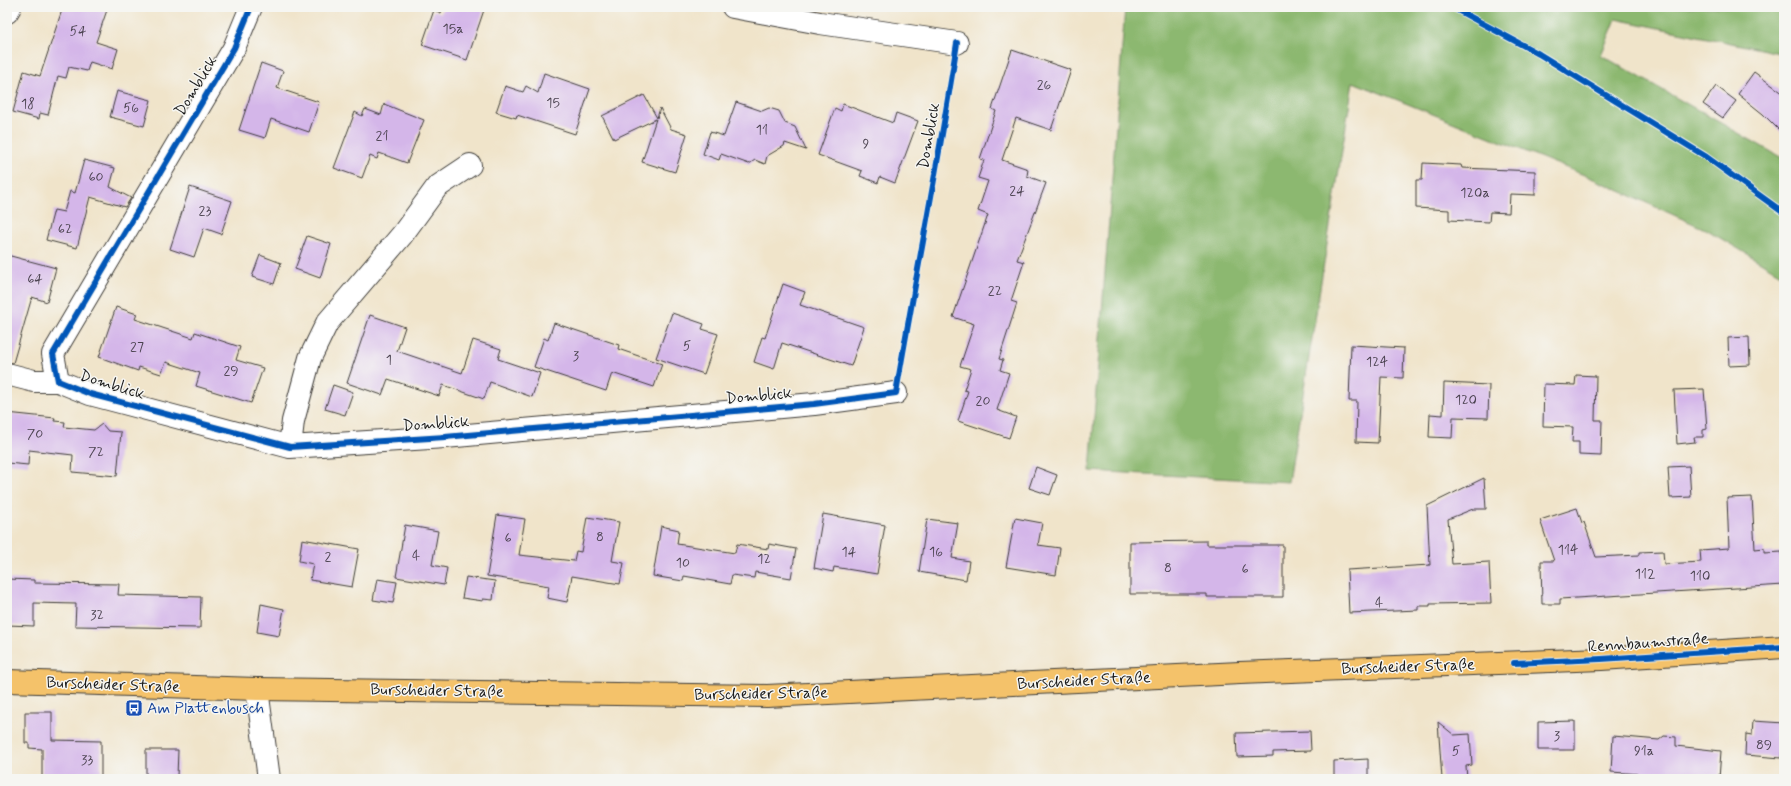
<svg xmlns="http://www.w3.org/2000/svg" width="1791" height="786" font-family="Mynerve,sans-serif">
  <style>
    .forest { fill: #8cb86f; stroke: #546a46 }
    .building { fill: #d4b6e9 }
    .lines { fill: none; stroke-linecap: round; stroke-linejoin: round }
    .street-casing { stroke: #3c3a36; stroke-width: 24 }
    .primary-casing { stroke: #3c3a36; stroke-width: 24 }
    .street { stroke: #fff; stroke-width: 22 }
    .primary { stroke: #f4c26a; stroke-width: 22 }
    .cycleway-casing { stroke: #f6f6f2; stroke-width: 8 }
    .cycleway { stroke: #0057b8; stroke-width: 6 }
    .labels { text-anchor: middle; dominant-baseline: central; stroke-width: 3; stroke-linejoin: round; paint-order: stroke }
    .number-label { font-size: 14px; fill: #4a424f }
    .street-label { font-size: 16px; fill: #1c1c1c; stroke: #f6f6f2 }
    .transit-label { font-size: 16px; fill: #164399; stroke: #f6f6f2; text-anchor: start }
  </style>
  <rect width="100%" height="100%" fill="#f6f6f2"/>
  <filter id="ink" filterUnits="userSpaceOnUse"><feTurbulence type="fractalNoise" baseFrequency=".025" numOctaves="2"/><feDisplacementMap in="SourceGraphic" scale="8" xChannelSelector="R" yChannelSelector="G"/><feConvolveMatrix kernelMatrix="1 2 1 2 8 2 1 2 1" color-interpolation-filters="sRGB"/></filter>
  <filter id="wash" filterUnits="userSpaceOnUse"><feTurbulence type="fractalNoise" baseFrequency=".012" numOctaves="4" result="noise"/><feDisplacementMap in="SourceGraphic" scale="16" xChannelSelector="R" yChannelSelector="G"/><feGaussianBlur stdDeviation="0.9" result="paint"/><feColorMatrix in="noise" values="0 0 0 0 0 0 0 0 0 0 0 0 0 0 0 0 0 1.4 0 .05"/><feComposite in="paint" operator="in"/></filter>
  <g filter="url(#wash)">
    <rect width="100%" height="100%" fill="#f0e4ca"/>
    <path class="forest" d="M1125 7H1784V54L1616 19 1601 55 1784 159V276L1705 229 1589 177 1353 82 1289 482 1090 471Z"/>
    <g id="blocks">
      <path class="building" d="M63 7H108L96 42 118 49 112 69 90 62 87 71 69 67 66 78 58 76 48 115 40 113 39 119 13 112 24 71 40 76Z
        M443 7H485L467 60 422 45 434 10 441 13Z
        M1012 50 1071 70 1051 130 1016 118 1002 160 1028 169 1027 176 1046 183 1017 260 1024 262 1011 301 1017 303 999 359 1003 360 1000 370 1009 373 997 410 1016 417 1009 438 958 421 968 391 964 390 971 369 960 366 974 324 953 317 988 215 978 211 988 181 978 178 984 160 980 159 996 111 992 109Z
        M261 63 283 71 277 88 319 102 309 132 271 119 265 138 239 130Z
        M1754 72 1784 94V135L1763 114 1738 94Z
        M544 73 590 89 575 134 517 115 516 118 496 112 505 86 523 92 526 86 538 93Z
        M1716 86 1736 101 1723 118 1703 104Z
        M117 91 151 100 144 126 110 117Z
        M644 95 657 118 660 108 671 129 687 134 675 172 642 162 656 119 614 139 602 116Z
        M736 102 762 111 769 108 779 111 785 123 795 127 806 150 785 143 784 146 767 156 765 164 755 160 749 164 721 154 719 160 703 154 710 132 724 136Z
        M384 104 424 120 407 163 379 153 377 159 370 156 362 178 334 168 355 112 362 116 365 109 381 115Z
        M843 104 893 123 896 113 918 121 895 183 880 177 878 183 860 176 862 171 818 155 835 108 841 111Z
        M84 160 115 168 110 187 131 198 125 207 90 197 77 248 46 240 54 210 64 212 70 191 75 193Z
        M1423 163 1461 165 1462 168 1535 171V195L1510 194 1509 213 1490 212 1489 222 1449 220V210L1416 208V180H1422Z
        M190 187 232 201 221 234 204 228 194 257 170 249Z
        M307 236 331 244 320 278 295 269Z
        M7 255 56 268 47 302 32 297 13 363 7 362Z
        M260 255 281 263 274 284 252 277Z
        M783 284 805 292 800 305 864 327 851 366 782 343 774 369 754 362 762 337 765 338Z
        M116 307 137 314 135 319 193 338 195 332 240 347 236 360 263 368 251 403 196 386 200 373 166 362 161 374 139 367 138 371 99 357Z
        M672 313 704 324 702 329 718 334 704 374 656 358Z
        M370 315 405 327 397 351 462 373 473 340 501 349 498 359 540 373 532 397 490 382 484 399 443 385 439 396 388 379 382 395 347 383Z
        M554 323 619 345 618 349 662 364 654 387 612 373 606 391 534 367 544 338 548 340Z
        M1749 337 1750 365 1729 366 1728 338Z
        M1351 345 1404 348 1403 378 1381 377 1378 443 1356 442 1357 401H1349Z
        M1576 375 1596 376 1595 420H1602L1601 456 1579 455V442H1572L1573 427 1543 426 1544 384 1575 385Z
        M1444 383 1489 385 1488 418 1453 417 1452 438 1429 437 1430 414 1443 415Z
        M333 385 353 392 345 415 325 409Z
        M1704 389 1707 429 1703 430V437H1694L1695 442 1677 444 1674 390Z
        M7 413 55 418 54 421 65 422 64 427 94 430 102 424 108 431 121 432 117 476 72 472 73 455 29 450 28 465 7 463Z
        M1689 466 1691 497 1670 498 1668 467Z
        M1036 467 1057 475 1050 495 1029 488Z
        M1484 478 1486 509H1473L1448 519 1452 564 1489 562 1491 603 1430 604V606H1418V610L1349 613 1347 570 1430 565 1427 506Z
        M1752 497 1755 549 1764 548V553L1782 552 1784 585 1560 599V604H1542L1541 561H1554L1540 520 1577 508 1582 523 1584 522 1596 557 1639 555V552L1663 551 1664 564 1701 562 1700 550 1729 548 1727 498Z
        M823 514 885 525 877 574 834 567 833 572 814 568Z
        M497 515 525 519 519 555 574 561 576 551 581 552 587 517 619 522 612 561 624 563 620 584 572 576 567 602 547 598 549 586 487 576Z
        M1015 518 1042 523 1038 545 1060 548 1056 575 1006 567Z
        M927 519 958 523 952 558 969 561 966 580 919 572Z
        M405 525 438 531 432 565 447 568 444 585 396 577Z
        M661 526 679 530 677 544 735 553 737 544 768 549 769 544 796 549 791 578 755 572 754 578 732 575 730 584 684 576 683 581 653 576Z
        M302 539 359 549 352 587 310 580 313 564 299 561Z
        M1207 541V545H1283V597H1207V594H1130V542Z
        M466 577 495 581 493 600 483 599V601L462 598Z
        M7 579 34 580V583L119 584 118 595 201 597 200 628 75 626 76 604 34 603V626L7 625Z
        M377 579 397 582 393 603 373 600Z
        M261 604 284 609 279 636 257 632Z
        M25 712H52V740L101 741V779H42V749L29 748V743H25Z
        M1575 721V750H1538V722Z
        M1753 721 1784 723 1781 758 1745 755 1746 734 1752 735Z
        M1438 722 1454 735 1470 734 1472 765 1466 766 1467 779H1442Z
        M1310 731 1311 751 1273 752V756L1237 757 1236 733Z
        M1613 736 1659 740 1664 736 1676 737V746L1721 751 1719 779H1684V777L1611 772Z
        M146 750H178L177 777H146Z
        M1368 759V779H1334V761Z"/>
    </g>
  </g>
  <g filter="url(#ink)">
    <use href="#blocks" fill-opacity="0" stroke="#3c3a36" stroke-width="1"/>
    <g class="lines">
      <g class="street-casing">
        <path id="street" d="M251 7 234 48 53 354 58 381 90 394 290 447 445 437 814 404 896 393
          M733 7 820 23 957 43
          M7 12 10 7
          M7 374 34 381H58
          M290 447 293 421 310 358 327 323 402 235 437 187 470 165
          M257 689 269 779"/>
      </g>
      <g class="primary-casing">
        <path id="primary" d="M7 681 257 689 767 696 1240 673 1601 659 1784 647"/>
      </g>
      <use href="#street" class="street"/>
      <use href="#primary" class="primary"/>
      <g class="cycleway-casing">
        <path id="cycleway" d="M251 7 234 48 53 354 58 381 90 394 290 447 445 437 814 404 896 393C916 276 939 160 957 43
          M1452 7 1539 54 1705 156 1784 213
          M1514 663 1601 659 1784 647"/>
      </g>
      <use href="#cycleway" class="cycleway"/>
    </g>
  </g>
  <defs>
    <g id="bus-square" transform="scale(0.9)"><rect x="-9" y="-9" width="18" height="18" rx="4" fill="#1a4fb4" stroke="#f6f6f2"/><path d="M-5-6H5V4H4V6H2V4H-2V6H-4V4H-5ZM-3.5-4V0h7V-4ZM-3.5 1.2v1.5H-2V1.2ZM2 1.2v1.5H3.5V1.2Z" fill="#fff"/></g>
  </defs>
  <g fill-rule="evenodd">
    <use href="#bus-square" x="134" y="708"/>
  </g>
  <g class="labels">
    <g class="number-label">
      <text x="453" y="29">15a</text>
      <text x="78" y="31">54</text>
      <text x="1044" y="85">26</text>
      <text x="553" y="103">15</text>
      <text x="28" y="104">18</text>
      <text x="131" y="108">56</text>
      <text x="762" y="130">11</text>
      <text x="382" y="136">21</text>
      <text x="866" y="144">9</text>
      <text x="96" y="177">60</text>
      <text x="1017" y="191">24</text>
      <text x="1475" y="193">120a</text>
      <text x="205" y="211">23</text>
      <text x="65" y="229">62</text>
      <text x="35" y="279">64</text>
      <text x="995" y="291">22</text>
      <text x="687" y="346">5</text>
      <text x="137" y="347">27</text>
      <text x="576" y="356">3</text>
      <text x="389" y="360">1</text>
      <text x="1377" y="362">124</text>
      <text x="231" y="371">29</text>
      <text x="1466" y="400">120</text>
      <text x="983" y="401">20</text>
      <text x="35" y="434">70</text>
      <text x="96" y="452">72</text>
      <text x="600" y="537">8</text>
      <text x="508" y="538">6</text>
      <text x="1568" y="550">114</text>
      <text x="849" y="552">14</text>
      <text x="936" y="552">16</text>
      <text x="416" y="556">4</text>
      <text x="328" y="557">2</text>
      <text x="764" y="559">12</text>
      <text x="683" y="563">10</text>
      <text x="1168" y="568">8</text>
      <text x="1245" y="569">6</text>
      <text x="1645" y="574">112</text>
      <text x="1700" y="576">110</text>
      <text x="1379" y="603">4</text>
      <text x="97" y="615">32</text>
      <text x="1557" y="736">3</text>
      <text x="1764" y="745">89</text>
      <text x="1456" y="751">5</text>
      <text x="1644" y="751">91a</text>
      <text x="87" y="760">33</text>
    </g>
    <g class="street-label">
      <text transform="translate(196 86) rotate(-59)">Domblick</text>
      <text transform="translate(929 136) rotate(-80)">Domblick</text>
      <text transform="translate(112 385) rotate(17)">Domblick</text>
      <text transform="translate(759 396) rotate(-5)">Domblick</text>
      <text transform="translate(436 424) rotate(-4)">Domblick</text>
      <text transform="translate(1648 643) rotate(-4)">Rennbaumstraße</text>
      <text transform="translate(1408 667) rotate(-2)">Burscheider Straße</text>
      <text transform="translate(1084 681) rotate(-3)">Burscheider Straße</text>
      <text transform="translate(113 685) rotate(2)">Burscheider Straße</text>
      <text transform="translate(437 691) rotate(1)">Burscheider Straße</text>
      <text transform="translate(761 694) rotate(-1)">Burscheider Straße</text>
    </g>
    <g class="transit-label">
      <text x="147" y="708">Am Plattenbusch</text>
    </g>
  </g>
  <rect width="1791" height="786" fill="none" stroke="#f6f6f2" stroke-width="24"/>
</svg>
